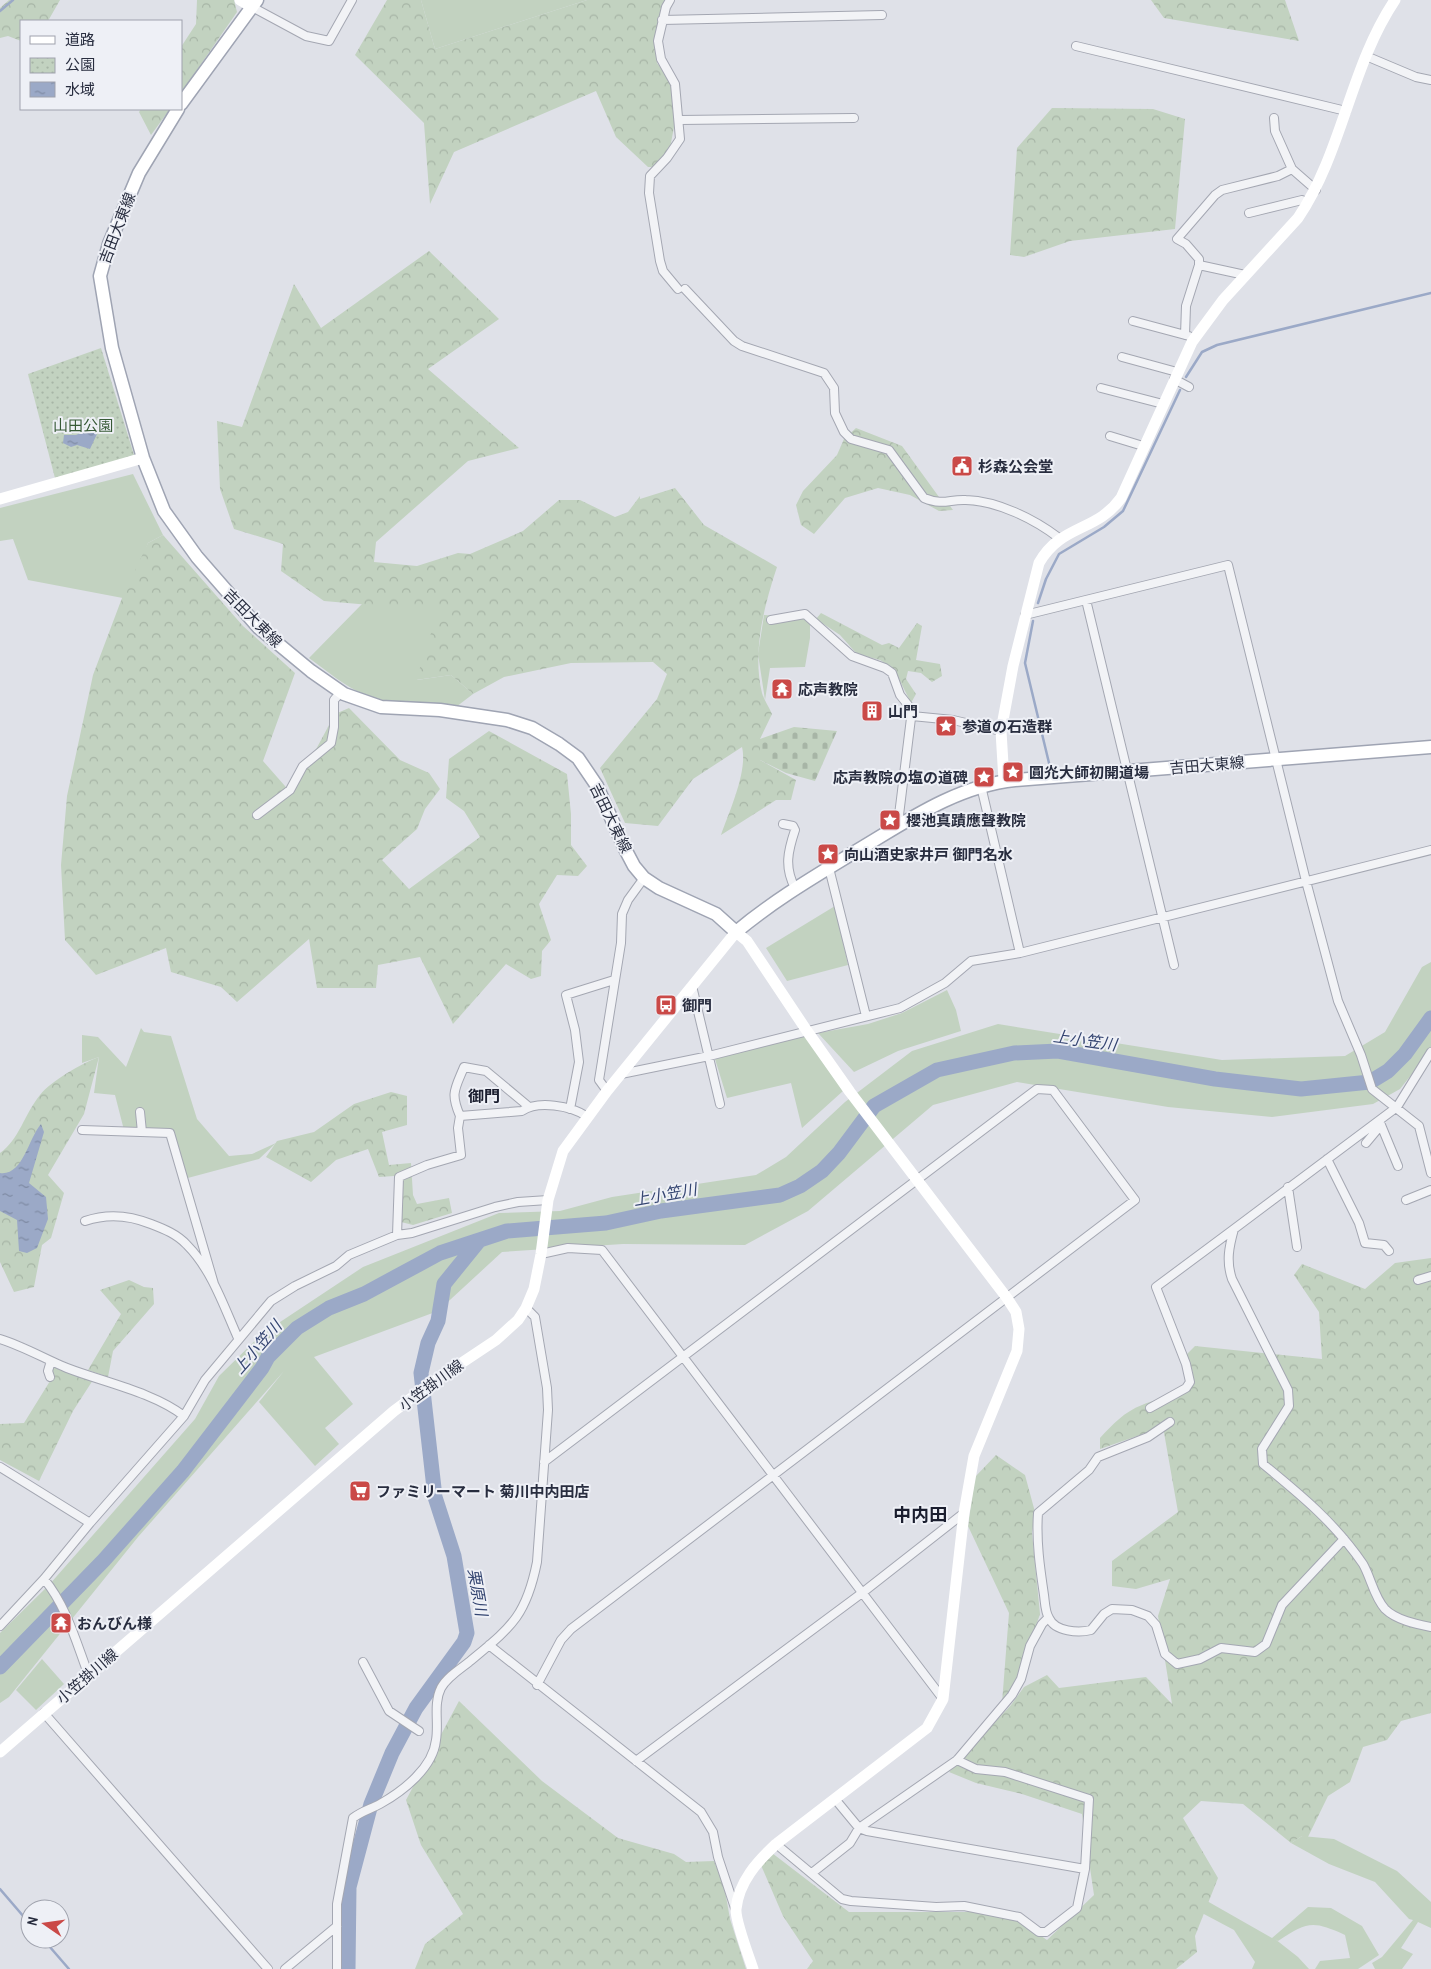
<svg xmlns="http://www.w3.org/2000/svg" width="1431" height="1969" font-family="'Archivo Narrow','Noto Sans JP',sans-serif">
  <style>
    .green { fill: #c2d2c0 }
    .forest { fill: url(#forest-crowns) }
    .cemetery { fill: url(#cemetery-stones) }
    .park { fill: url(#park-dots) }
    .water { fill: url(#water-ripples) }
    .lines { fill: none; stroke-linecap: round; stroke-linejoin: round }
    .stream { stroke: #9ba9c7; stroke-width: 2.5 }
    .river { stroke: #9ba9c7; stroke-width: 15 }
    .street-casing { stroke: #a4a7b2; stroke-width: 10 }
    .primary-casing { stroke: #9fa4b3; stroke-width: 15 }
    .street { stroke: #f2f3f6; stroke-width: 8 }
    .secondary { stroke: #fff; stroke-width: 11 }
    .primary { stroke: #fff; stroke-width: 12 }
    .labels { text-anchor: middle; dominant-baseline: central; stroke-width: 4; stroke-linejoin: round; paint-order: stroke }
    .street-label { font-size: 15px; fill: #282d3f; stroke: #eef0f6 }
    .park-label { font-size: 15px; fill: #375a36; stroke: #eef0f6 }
    .poi-label { font-size: 15px; font-weight: bold; fill: #282d3f; stroke: #eef0f6; text-anchor: start }
    .water-label { font-size: 16px; font-style: italic; fill: #344571; stroke: #eef0f6 }
    .neighbourhood-label { font-size: 16px; font-weight: bold; fill: #1b1e2f; stroke: #eef0f6 }
    .quarter-label { font-size: 18px; font-weight: bold; fill: #1b1e2f; stroke: #eef0f6 }
  </style>
  <defs>
    <pattern id="forest-crowns" width="20" height="18" patternUnits="userSpaceOnUse" patternTransform="scale(1.25)"><rect width="20" height="18" fill="#c2d2c0"/><path d="M2 6a3 3 0 1 1 6 0M12 15a3 3 0 1 1 6 0" fill="none" stroke="#a7b5a6"/></pattern>
    <pattern id="cemetery-stones" width="16" height="16" patternUnits="userSpaceOnUse" patternTransform="scale(1.25)"><rect width="16" height="16" fill="#c2d2c0"/><path d="M2 7V4a2 2 0 0 1 4 0v3zM10 15v-3a2 2 0 0 1 4 0v3z" fill="#a7b5a6"/></pattern>
    <pattern id="park-dots" width="8" height="8" patternUnits="userSpaceOnUse" patternTransform="scale(1.25)"><rect width="8" height="8" fill="#c2d2c0"/><path d="M2 2h.1M6 6h.1" fill="none" stroke="#a7b5a6" stroke-width="1.8" stroke-linecap="round"/></pattern>
    <pattern id="water-ripples" width="26" height="14" patternUnits="userSpaceOnUse" patternTransform="scale(1.25)"><rect width="26" height="14" fill="#9ba9c7"/><path d="M2 4q2-2 4 0t4 0M15 11q2-2 4 0t4 0" fill="none" stroke="#7e8aa3"/></pattern>
  </defs>
  <rect width="100%" height="100%" fill="#dfe1e8"/>
  <path class="green" d="M421 0H587L435 49Z
    M133 474 163 535 148 543 128 599 28 580 13 539 0 541V508Z
    M362 604 441 605 417 680 451 675 473 694 456 707C428 704 394 706 367 696 346 687 328 672 309 658Z
    M764 615 810 618V638L805 667 770 668 765 700 758 654Z
    M835 906 848 965 787 981 766 948Z
    M1431 962V1050L1400 1089 1373 1104 1272 1117 1168 1107 1017 1082 933 1105 808 1211 745 1245 623 1244 502 1252 438 1311 314 1357 353 1404 325 1428 339 1444 315 1466 259 1402 284 1371 138 1537 9 1697 0 1703V1633L49 1585 195 1419 219 1376 262 1334 363 1267 499 1213 560 1211 612 1197 756 1175 786 1157 845 1102 912 1051 998 1024 1222 1060 1345 1056 1385 1032 1422 967Z
    M947 990 956 1010 961 1031 898 1051 854 1072 818 1033 868 1024 902 1013Z
    M141 1028 144 1032 171 1036 197 1119 229 1156 252 1154 276 1143 259 1159 184 1179 169 1137 125 1134 115 1095 94 1093 99 1057 82 1063V1035L98 1037 126 1067Z
    M804 1035 843 1091 802 1128 791 1083 727 1098 715 1059Z
    M42 1659 64 1684 36 1710 16 1690Z
    M1302 1836 1334 1839 1397 1871 1431 1902V1928L1418 1922 1401 1948 1413 1954 1402 1969H1375L1372 1963 1382 1957 1413 1920 1409 1919 1375 1882 1329 1864 1291 1843Z
    M1207 1901 1272 1938 1308 1907 1331 1908 1362 1926 1379 1955 1358 1969H1315L1320 1961 1350 1958 1345 1935C1312 1920 1307 1922 1278 1941L1275 1939 1298 1957 1309 1969H1252L1255 1962 1234 1930 1202 1913Z"/>
  <path class="forest" d="M9 0H60L48 21H21V41L8 36 0 38V8Z
    M197 0H234L237 12 181 93V47L196 24Z
    M387 0H421L435 49 587 0H670L666 7 657 63 670 80 675 122 670 148 655 167H648L616 137 596 91 454 152 430 204 424 123 355 55Z
    M1151 0H1285L1299 41 1164 18Z
    M1052 108 1153 109 1185 119 1175 229 1070 241 1024 257 1010 255 1017 148Z
    M141 109H170L151 135 139 112Z
    M429 251 499 319 428 369 519 448 468 461 376 542 374 562 417 566 458 553 470 554 523 531 559 500H580L615 517 628 512 640 496V499L675 488 704 525 777 567C764 606 752 652 762 693 764 700 769 707 772 714L760 739V760L796 780 791 800H776L721 835C729 812 748 771 742 747L693 779 658 826 625 823 600 768 657 699 667 674 653 662 571 663 504 677 473 694 451 675 416 680 440 605H370L324 601 281 571 283 544 234 529 220 489 217 421 242 427 294 284 321 328Z
    M856 428 902 446 939 497 945 499 953 510 939 511 910 495 878 488 845 498 814 534 801 525 796 505 803 491 837 455 844 439Z
    M163 535 243 626 295 673 263 761 292 794 335 714 349 708 400 760 429 773 440 789 425 809 417 829 382 860 409 889 480 837 464 811 446 798 449 759 489 731 567 774 571 814V845L587 866 578 876 557 875 539 904 551 940 542 951 541 976 531 979 506 964 453 1024 420 957 378 965 376 988H317L309 939 237 1002 221 987 171 972 166 948 96 975 65 940 61 865 67 796 93 675 122 598 148 543Z
    M821 613 882 645 889 643 899 648 917 623 922 626 916 660 940 664 942 676 932 682 921 673 908 671 906 679 916 694 911 703 894 669 880 660 857 654 840 635 816 619Z
    M99 1057 84 1114 48 1175 64 1193 51 1238 42 1245 34 1287 14 1292 0 1262V1153C19 1140 25 1113 40 1095 51 1081 82 1063 99 1057Z
    M391 1092 407 1096V1125L382 1132 389 1165 411 1163 413 1195 417 1204 449 1198 452 1213 413 1225 401 1222 399 1181 394 1176 379 1177 368 1149 336 1160 311 1182 266 1157 277 1141 314 1132 354 1104Z
    M1431 1258V1713L1401 1721 1387 1740 1363 1747 1350 1782 1328 1796 1307 1839 1302 1836 1291 1843 1243 1804 1201 1801 1183 1818 1218 1878 1195 1936 1197 1952 1176 1969H807L813 1961 783 1916 760 1863 772 1853 849 1912H974L1016 1919 1047 1940 1094 1895 1082 1814 1022 1794 976 1783 949 1772 1011 1705 1024 1687 1047 1675 1059 1688 1146 1677 1172 1704 1158 1616 1170 1579 1136 1589 1112 1586V1561L1178 1512 1163 1427 1100 1449V1438C1113 1424 1124 1412 1142 1405 1162 1396 1173 1401 1193 1386V1373L1186 1355 1195 1346 1322 1359 1319 1312 1294 1275 1302 1264 1365 1289 1395 1263Z
    M129 1280 144 1287 153 1288 154 1304 113 1351 108 1377 88 1370 121 1314 100 1290Z
    M48 1362 93 1380 73 1411 39 1481 0 1460V1424L24 1423 50 1381Z
    M996 1455 1025 1475 1035 1512 1032 1533 1040 1614 1018 1679 1002 1703 1009 1613 968 1526 975 1477Z
    M459 1701 542 1781 618 1838 674 1854 686 1862 714 1861 724 1885 730 1919 746 1969H415L425 1944 463 1914 421 1845 406 1800Z"/>
  <path class="cemetery" d="M794 727 837 731 815 781 786 773 760 760V739Z"/>
  <path class="park" d="M101 348 134 455 56 482 28 374Z"/>
  <path class="water" d="M92 428 97 434 90 449 77 445 71 447 63 443 64 435H76Z
    M41 1124 44 1132 29 1183 46 1197 48 1219 37 1248 27 1253 19 1251 17 1220 0 1211V1173C23 1176 28 1139 41 1124Z"/>
  <g class="lines">
    <path class="stream" d="M0 11 13 0
      M1186 377 1202 352 1217 345 1431 293
      M1038 603 1046 579 1059 554 1104 527 1123 511 1180 390
      M1033 621 1025 663 1049 763
      M0 1889 30 1924
      M43 1939 69 1969"/>
    <path class="river" d="M0 1667 104 1560 183 1471 262 1368 268 1357 297 1328 329 1308 364 1294 440 1253 507 1231 606 1223 661 1211 780 1195 800 1186 822 1171 839 1153 874 1106 937 1070 1014 1053 1058 1051 1215 1079 1301 1089 1370 1082 1388 1071 1405 1054 1431 1018
      M348 1969 349 1887 371 1804 392 1753 416 1708 464 1642 467 1633 454 1556 435 1497 421 1373 428 1343 438 1321 444 1284 478 1242"/>
    <g class="street-casing">
      <path id="street" d="M670 0 666 7 658 41 661 59 675 84 680 139 667 158 650 176 649 193 660 261 663 271 678 289
        M252 7 306 36 329 41 352 0
        M662 20 882 15
        M1076 46 1346 111
        M1366 56 1416 77 1431 80
        M1274 118 1275 131 1292 169
        M680 120 854 118
        M1249 213 1302 200 1307 203
        M1199 265V259L1186 244 1177 239 1215 195 1222 190 1278 176 1292 169 1316 190
        M685 289 734 341 742 346 824 373 834 388 835 413 844 432 851 439 889 450 924 498C944 506 949 499 966 500 998 501 1034 519 1059 538
        M1133 321 1189 336
        M1185 335 1186 306 1199 265 1245 275
        M1122 357 1177 372
        M1174 379 1189 387
        M1101 388 1163 404
        M1110 436 1143 446
        M1086 600 1174 965
        M1025 615 1228 565 1306 881 1338 1001 1361 1055 1372 1089 1419 1126 1431 1173
        M771 620 805 614 852 656 885 668 892 673 900 695 912 710 899 815 902 825
        M912 716 953 720 1001 731
        M981 786 1020 953
        M257 815 290 790 303 766 331 743 334 727V700L341 692
        M783 824 793 826 795 830C788 851 784 867 795 888
        M829 868 866 1016
        M692 986 720 1104
        M1431 1052 1397 1107 1234 1229C1229 1247 1226 1261 1232 1279L1288 1390 1289 1406 1262 1449 1263 1464C1301 1495 1335 1523 1363 1564 1371 1578 1374 1597 1385 1609 1396 1620 1416 1624 1431 1627
        M621 1074 709 1056 900 1008 945 983 971 961 1020 953 1431 850
        M607 1091 599 1080 621 943 622 914 628 900 644 878
        M570 1109 579 1062 575 1030 566 995 614 980
        M140 1112 142 1132
        M460 1116C450 1093 455 1089 464 1067L486 1071 528 1106
        M1381 1125 1398 1166
        M82 1130 170 1133 214 1284
        M1366 1143 1381 1125 1380 1124
        M1327 1159 1359 1223 1365 1243 1384 1245 1389 1251
        M1288 1187 1297 1247
        M1406 1200 1431 1190
        M85 1221C108 1213 129 1215 151 1224 164 1229 177 1234 187 1245 212 1270 224 1307 238 1338
        M397 1235 399 1177 427 1165 461 1155 458 1128 460 1116 522 1111C538 1100 571 1106 586 1116
        M541 1254 568 1248 602 1250 943 1699
        M1418 1280 1431 1276
        M0 1339C23 1346 45 1359 67 1368 103 1382 153 1392 184 1416
        M50 1377 48 1371 51 1361
        M1150 1408 1186 1388 1190 1382 1186 1364 1156 1287 1234 1229
        M1170 1422 1148 1437 1098 1457 1089 1470 1038 1513C1036 1541 1040 1568 1044 1595 1045 1602 1045 1612 1049 1618 1055 1632 1079 1633 1091 1630L1104 1614 1112 1609 1132 1610 1148 1616 1156 1625 1165 1654 1177 1664 1200 1659 1221 1648 1255 1652 1266 1644 1282 1605 1344 1539
        M0 1467 90 1523
        M44 1579C65 1604 75 1638 86 1668L91 1673
        M0 1626 44 1579 90 1523 184 1416 205 1380 271 1301 295 1286 336 1266 349 1255 397 1235 412 1233 495 1207 518 1202 548 1200
        M489 1645 701 1812 713 1832 718 1857 735 1908
        M363 1662 389 1711 419 1731
        M537 1685 561 1640 571 1629 1135 1200 1053 1090 1037 1089 544 1462
        M44 1713 268 1969
        M636 1761 862 1593 964 1513
        M835 1799 859 1828 867 1831 1085 1869
        M776 1844 842 1899 851 1901 936 1907 964 1906 1019 1917 1039 1932H1046L1077 1908 1085 1869 1089 1799 1005 1772 976 1769 957 1760
        M812 1873 850 1843 859 1828 957 1760 1012 1695 1021 1679 1030 1646 1042 1624 1048 1618
        M285 1969 337 1926
        M337 1969V1904L353 1818C362 1811 371 1809 380 1804 403 1791 433 1768 436 1740 439 1723 433 1704 441 1688 447 1677 460 1669 469 1662 511 1627 526 1617 537 1562L548 1410 547 1388 535 1317 526 1308"/>
    </g>
    <g class="primary-casing">
      <path id="primary" d="M181 104 257 0
        M178 109 139 173 109 244 100 276 112 348 143 458 164 511 197 557 259 628 311 671 344 694 381 707 440 710 507 720 532 728 559 744 578 758 597 786 624 847 634 866 644 878 659 888 716 914 736 932C773 901 812 878 853 853 904 823 955 786 1015 780L1431 747"/>
    </g>
    <use href="#street" class="street"/>
    <path class="secondary" d="M240 0 252 7
      M0 499 143 458
      M1004 781 1001 731 1013 666 1039 563C1061 524 1097 532 1121 498L1192 342 1223 300 1298 218C1343 151 1350 67 1395 0
      M0 1752 394 1411 436 1380 496 1340 518 1320 526 1308 534 1289 541 1254 548 1200 563 1151 607 1091 736 932 747 941 807 1031 850 1092 1007 1298 1016 1312 1019 1329 1017 1351 974 1456 964 1513 943 1699 927 1728 776 1844C757 1862 739 1881 736 1909 735 1920 749 1957 753 1969"/>
    <use href="#primary" class="primary"/>
  </g>
  <defs>
    <g id="civic-square" transform="scale(1.125)"><rect x="-9" y="-9" width="18" height="18" rx="4" fill="#ca4947" stroke="#eef0f6"/><path d="M-.6-6.5H3V-4.5H.6V-3L4-1V1h2V6H-6V1h2V-1L-.6-3ZM-1.2 2.5V6h2.4V2.5Z" fill="#fff"/></g>
    <g id="temple-square" transform="scale(1.125)"><rect x="-9" y="-9" width="18" height="18" rx="4" fill="#ca4947" stroke="#eef0f6"/><path d="M0-6L5-2H3V0L6.5 2.5H4V6H1.5V3h-3V6H-4V2.5H-6.5L-3 0V-2H-5Z" fill="#fff"/></g>
    <g id="building-square" transform="scale(1.125)"><rect x="-9" y="-9" width="18" height="18" rx="4" fill="#ca4947" stroke="#eef0f6"/><path d="M-4-6H4V6H1V3H-1V6H-4ZM-2.5-4.3h1.7v1.8h-1.7ZM.8-4.3h1.7v1.8H.8ZM-2.5-1h1.7V.8h-1.7ZM.8-1h1.7V.8H.8Z" fill="#fff"/></g>
    <g id="sight-square" transform="scale(1.125)"><rect x="-9" y="-9" width="18" height="18" rx="4" fill="#ca4947" stroke="#eef0f6"/><path d="M0-6L1.8-2.2L6-1.7L2.9 1.2L3.7 5.4L0 3.3L-3.7 5.4L-2.9 1.2L-6-1.7L-1.8-2.2Z" fill="#fff"/></g>
    <g id="bus-square" transform="scale(1.125)"><rect x="-9" y="-9" width="18" height="18" rx="4" fill="#ca4947" stroke="#eef0f6"/><path d="M-5-6H5V4H4V6H2V4H-2V6H-4V4H-5ZM-3.5-4V0h7V-4ZM-3.5 1.2v1.5H-2V1.2ZM2 1.2v1.5H3.5V1.2Z" fill="#fff"/></g>
    <g id="supermarket-square" transform="scale(1.125)"><rect x="-9" y="-9" width="18" height="18" rx="4" fill="#ca4947" stroke="#eef0f6"/><path d="M-6-5.5h2.5l.6 2H6L4.5 2H-2.5L-4.4-4H-6ZM-1.5 3.2a1.3 1.3 0 1 0 .1 0ZM3 3.2a1.3 1.3 0 1 0 .1 0Z" fill="#fff"/></g>
  </defs>
  <g fill-rule="evenodd">
    <use href="#civic-square" x="962" y="466"/>
    <use href="#temple-square" x="782" y="689"/>
    <use href="#building-square" x="872" y="711"/>
    <use href="#sight-square" x="946" y="726"/>
    <use href="#sight-square" x="1013" y="772"/>
    <use href="#sight-square" x="984" y="777"/>
    <use href="#sight-square" x="890" y="820"/>
    <use href="#sight-square" x="828" y="854"/>
    <use href="#bus-square" x="666" y="1005"/>
    <use href="#supermarket-square" x="360" y="1491"/>
    <use href="#temple-square" x="61" y="1623"/>
  </g>
  <g class="labels">
    <g class="street-label">
      <text transform="translate(117 228) rotate(-69)">吉田大東線</text>
      <text transform="translate(253 618) rotate(45)">吉田大東線</text>
      <text transform="translate(1207 765) rotate(-5)">吉田大東線</text>
      <text transform="translate(611 818) rotate(64)">吉田大東線</text>
      <text transform="translate(431 1385) rotate(-36)">小笠掛川線</text>
      <text transform="translate(87 1676) rotate(-41)">小笠掛川線</text>
    </g>
    <g class="park-label">
      <text x="83" y="425">山田公園</text>
    </g>
    <g class="poi-label">
      <text x="978" y="466">杉森公会堂</text>
      <text x="798" y="689">応声教院</text>
      <text x="888" y="711">山門</text>
      <text x="962" y="726">参道の石造群</text>
      <text x="1029" y="772">圓灮大師初開道場</text>
      <text x="968" y="777" text-anchor="end">応声教院の塩の道碑</text>
      <text x="906" y="820">櫻池真蹟應聲教院</text>
      <text x="844" y="854">向山酒史家井戸 御門名水</text>
      <text x="682" y="1005">御門</text>
      <text x="376" y="1491">ファミリーマート 菊川中内田店</text>
      <text x="77" y="1623">おんびん様</text>
    </g>
    <g class="water-label">
      <text transform="translate(1085 1040) rotate(8)">上小笠川</text>
      <text transform="translate(665 1194) rotate(-10)">上小笠川</text>
      <text transform="translate(257 1347) rotate(-49)">上小笠川</text>
      <text transform="translate(478 1592) rotate(80)">栗原川</text>
    </g>
    <g class="neighbourhood-label">
      <text x="484" y="1096">御門</text>
    </g>
    <g class="quarter-label">
      <text x="920" y="1514">中内田</text>
    </g>
  </g>
  <rect x="20" y="20" width="162" height="90" fill="#eef0f6" stroke="#9fa2ad"/>
  <rect x="30" y="36" width="25" height="8" fill="#ffffff" stroke="#9fa2ad"/>
  <text x="65" y="45" font-size="15" fill="#282d3f">道路</text>
  <rect x="30" y="58" width="25" height="15" fill="url(#park-dots)" stroke="#9fa2ad"/>
  <text x="65" y="70" font-size="15" fill="#282d3f">公園</text>
  <rect x="30" y="82" width="25" height="15" fill="url(#water-ripples)" stroke="#9fa2ad"/>
  <text x="65" y="95" font-size="15" fill="#282d3f">水域</text>
  <g transform="translate(45 1924) rotate(283)"><circle r="24" fill="#eef0f6" stroke="#9fa2ad"/>
  <path d="M0-4L9 19L0 12L-9 19Z" fill="#ca4947"/>
  <text y="-8" font-size="14" font-weight="bold" text-anchor="middle" fill="#282d3f">N</text>
  </g>
</svg>
